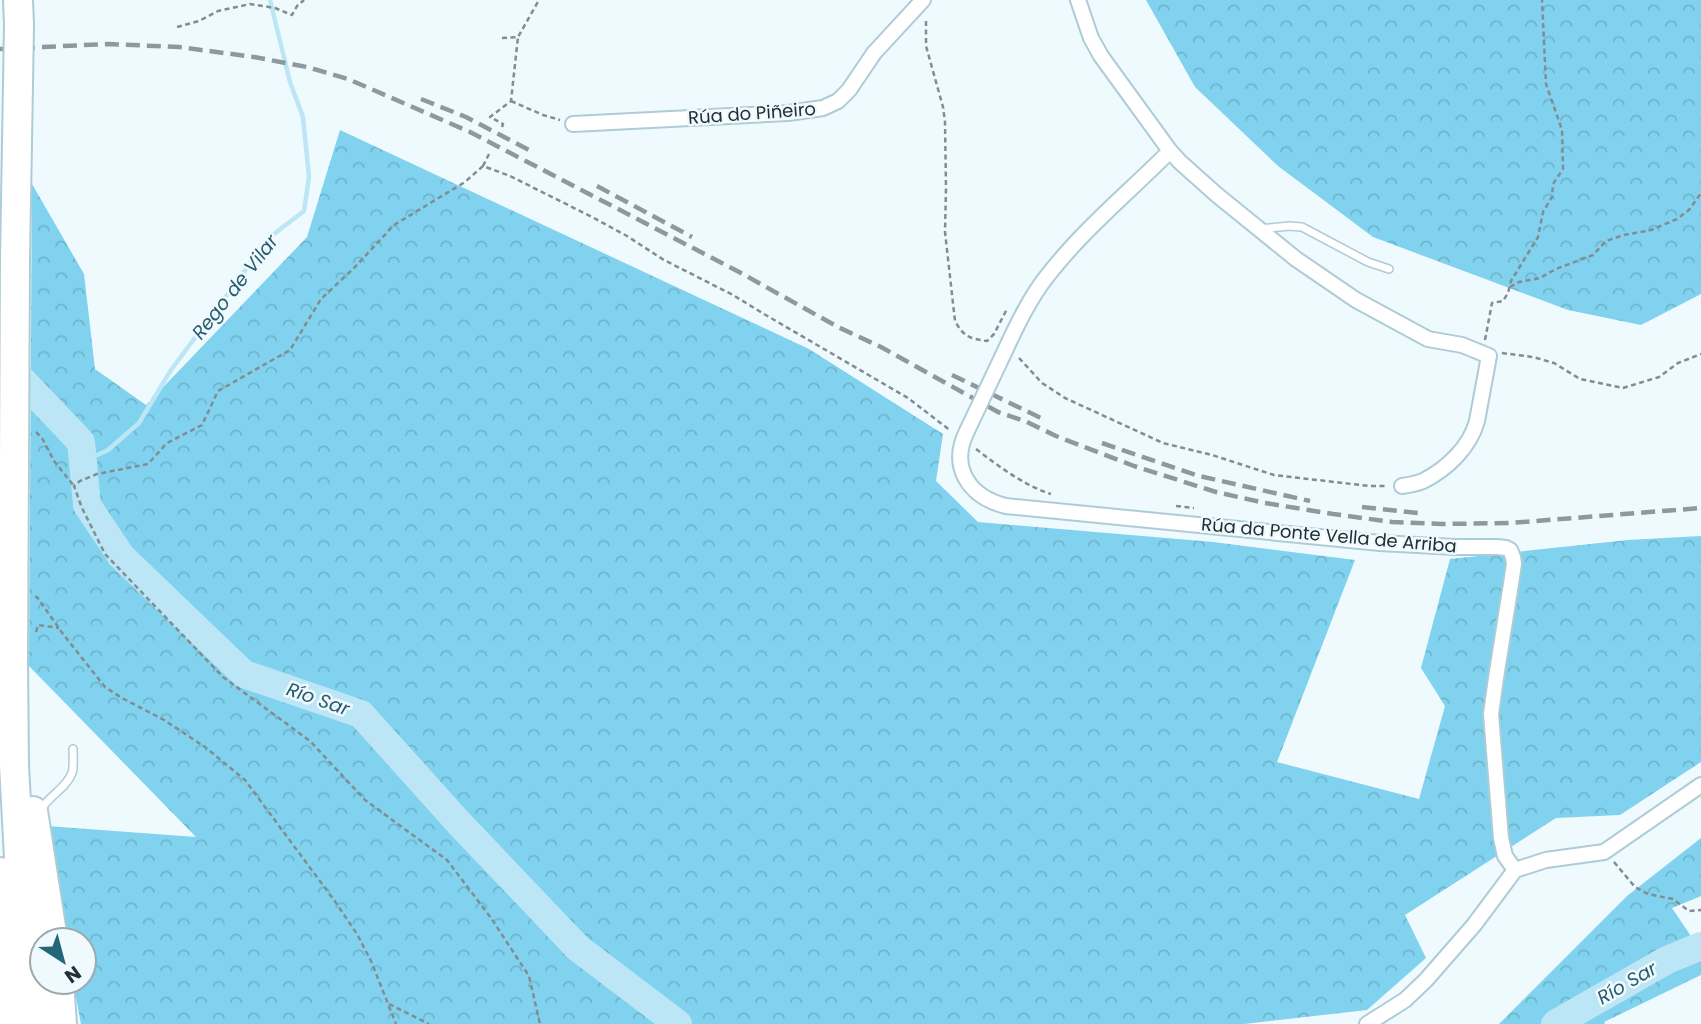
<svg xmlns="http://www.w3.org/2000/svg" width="1701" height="1024" font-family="Poppins,sans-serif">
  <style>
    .forest { fill: url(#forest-crowns) }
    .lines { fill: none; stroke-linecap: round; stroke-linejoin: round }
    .stream { stroke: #bce6f5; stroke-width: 4.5 }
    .river { stroke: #bce6f5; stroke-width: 28 }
    .lane-casing { stroke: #aeccd6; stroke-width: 10 }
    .street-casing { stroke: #aeccd6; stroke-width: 18 }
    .highway-casing { stroke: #aeccd6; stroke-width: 32 }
    .path { stroke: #818d91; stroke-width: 2.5; stroke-dasharray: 5 3.5; stroke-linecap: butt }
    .lane { stroke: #fff; stroke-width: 7 }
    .street { stroke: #fff; stroke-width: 14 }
    .highway { stroke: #fff; stroke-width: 28 }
    .rail { stroke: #8d999d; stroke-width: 4.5; stroke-dasharray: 14 7; stroke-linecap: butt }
    .street-bridge-casing { stroke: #aeccd6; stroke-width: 18; stroke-linecap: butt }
    .highway-bridge-casing { stroke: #aeccd6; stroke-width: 32; stroke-linecap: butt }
    .street-bridge { stroke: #fff; stroke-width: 14 }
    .highway-bridge { stroke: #fff; stroke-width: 28 }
    .labels { text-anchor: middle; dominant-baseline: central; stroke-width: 5; stroke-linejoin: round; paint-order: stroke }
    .street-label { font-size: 18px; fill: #232f33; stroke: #eefafe }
    .water-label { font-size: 19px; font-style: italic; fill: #295c6c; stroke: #eefafe }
  </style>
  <defs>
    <pattern id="forest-crowns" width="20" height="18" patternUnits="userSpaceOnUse" patternTransform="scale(1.75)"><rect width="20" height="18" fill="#80d2ee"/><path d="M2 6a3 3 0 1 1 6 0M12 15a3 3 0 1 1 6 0" fill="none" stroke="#6eb5cd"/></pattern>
  </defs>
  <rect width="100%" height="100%" fill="#eefafe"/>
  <path class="forest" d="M1146 0H1701V294L1641 325 1568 310 1373 237 1278 166 1195 87Z
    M340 130 809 349 943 434 936 481 978 522 1213 542 1355 560 1277 762 1419 799 1445 706 1421 668 1450 559 1628 540 1701 536V762L1620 815 1556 818 1405 915 1426 958 1367 1010 1244 1024H81L73 982H84V940H66L47 826 196 837 29 666 32 184 84 274 95 369 146 405 307 237Z
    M1701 838V896L1672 908 1701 951V975L1604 1022 1605 1024H1499L1627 896Z"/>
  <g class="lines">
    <path class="stream" d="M82 462 108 450 139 423 171 370 270 237 304 211 309 177 303 117 290 82 270 0"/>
    <path class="river" d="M0 357 81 442 87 505 121 556 244 674 361 714 458 822 578 948 678 1024
      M1555 1024 1667 960 1701 946"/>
    <g class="lane-casing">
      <path id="lane" d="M1259 229 1289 226 1302 227 1368 262 1389 269
        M41 810C48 796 66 789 72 773 74 767 73 756 73 749"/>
    </g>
    <g class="street-casing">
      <path id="street" d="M1078 0 1091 38 1101 56 1170 151 1180 162 1217 195 1296 259 1356 300 1428 339 1462 345 1489 356 1477 421C1470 447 1447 469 1423 481 1416 484 1409 485 1402 486
        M573 124 788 113 823 108 838 101 849 90 874 53 923 0
        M1003 355C1015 329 1030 297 1048 275 1084 229 1129 192 1170 151
        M967 431C949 467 969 497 1006 506L1380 543 1455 547H1497L1506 548 1510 550 1513 557 1514 564 1511 584 1496 678 1491 714 1501 838 1505 856 1515 870
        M1367 1024 1405 1000 1426 980 1474 925 1515 870 1546 860 1604 852 1701 785"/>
    </g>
    <g class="highway-casing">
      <path id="highway" d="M18 0 19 25
        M13 663 14 765 19 858 34 974 36 1024
        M33 811 53 940
        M0 872 8 962 10 1024
        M59 982 62 1024"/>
    </g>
    <path class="path" d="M926 21V46L943 107 945 122 946 188 945 232 955 321C963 336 970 339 987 341L994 334 1007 309
      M177 27 199 21 218 11 250 4 275 8 292 15 297 6 304 0
      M502 38 518 37 539 0
      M511 101 543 115 560 120
      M502 127 503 124 490 117 511 101 518 37
      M489 154 483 166 510 176 592 217 627 236 664 260 733 295 764 314 908 398 951 431
      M483 166 465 182 394 225 355 267 321 299 290 350 218 391 202 425 167 443 148 464 97 474 80 481 74 486 82 508 105 554 223 677 310 741 365 800 447 860 491 918 529 976 540 1024
      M1510 287 1519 282 1540 278 1556 269 1593 255 1606 241 1624 235 1651 230 1677 219 1689 210 1701 193
      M1485 340 1492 303 1503 301 1508 293 1511 281 1538 237 1543 212 1552 197 1553 184 1563 169 1562 130 1546 84 1542 0
      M1502 353 1533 357 1554 363 1580 379 1623 388 1659 377 1678 363 1701 354
      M1019 358 1042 383 1065 398 1163 443 1212 455 1274 475 1369 486H1388
      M36 432 42 438 54 461 74 486
      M976 449C1000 467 1023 485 1051 494
      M1176 506 1194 508
      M35 597H37L63 634 105 687 122 698 164 720 205 747 245 780 334 900 357 934 371 961 396 1024
      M36 632 38 625 59 628
      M1614 862 1635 887 1648 894 1673 899 1689 911 1701 910
      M389 1004 429 1024"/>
    <use href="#lane" class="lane"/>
    <use href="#street" class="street"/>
    <use href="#highway" class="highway"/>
    <path class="rail" d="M0 49 108 44 179 47 254 57 307 67 348 79 470 132 741 273 838 327 881 347 998 412 1027 422 1056 436 1134 466 1216 492 1265 503 1333 514 1392 522 1442 524 1510 523 1701 508
      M421 99 466 117 529 150
      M597 186 692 237
      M952 375 1043 419
      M1102 443 1199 476 1310 501
      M1362 507 1418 513"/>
    <g class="street-bridge-casing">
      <path id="street-bridge" d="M967 431 1003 355"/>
    </g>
    <g class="highway-bridge-casing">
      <path id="highway-bridge" d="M13 663 15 260 19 25"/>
    </g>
    <use href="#street-bridge" class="street-bridge"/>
    <use href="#highway-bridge" class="highway-bridge"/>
  </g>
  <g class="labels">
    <g class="street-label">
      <text transform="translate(752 113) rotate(-4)">Rúa do Piñeiro</text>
      <text transform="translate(1329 535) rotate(5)">Rúa da Ponte Vella de Arriba</text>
    </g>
    <g class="water-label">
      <text transform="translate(235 287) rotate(-52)">Rego de Vilar</text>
      <text transform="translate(318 699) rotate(19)">Río Sar</text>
      <text transform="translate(1627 983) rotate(-30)">Río Sar</text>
    </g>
  </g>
  <g transform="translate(63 961) rotate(144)"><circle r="33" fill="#eefafe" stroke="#9da9ad" stroke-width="2"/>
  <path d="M0-5L12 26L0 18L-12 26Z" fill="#236579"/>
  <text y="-10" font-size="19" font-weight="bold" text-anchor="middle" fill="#232f33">N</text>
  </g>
</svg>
